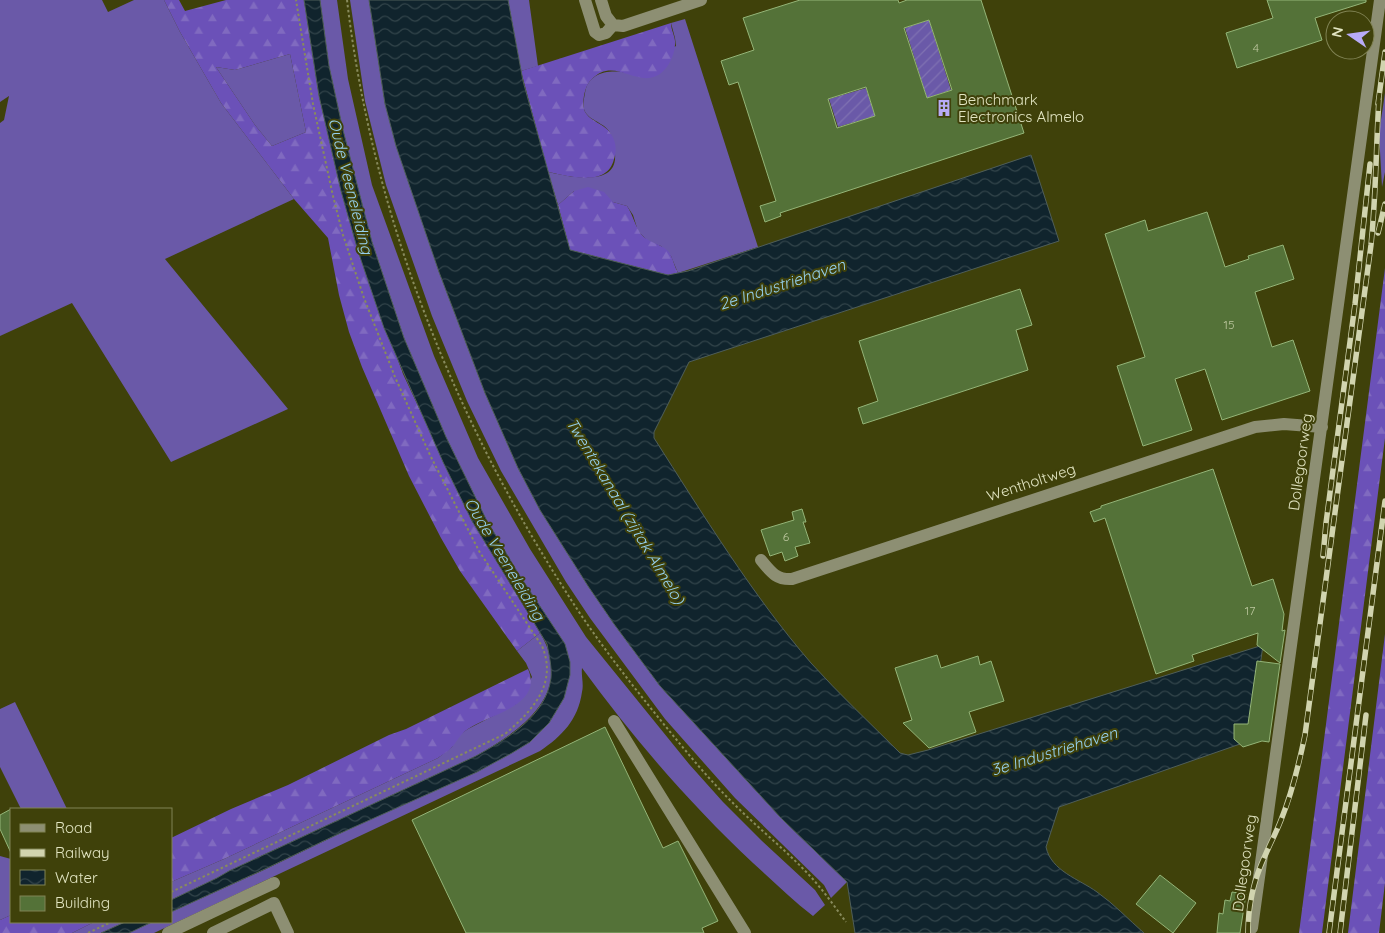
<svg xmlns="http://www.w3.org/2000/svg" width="1385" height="933" font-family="Quicksand,sans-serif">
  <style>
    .grass { fill: #6a59a8 }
    .forest { fill: url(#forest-firs); fill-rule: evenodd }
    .garden { fill: url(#garden-furrows) }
    .water { fill: url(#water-waves); stroke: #4f5e5a }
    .building { fill: #547238; stroke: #94b578; fill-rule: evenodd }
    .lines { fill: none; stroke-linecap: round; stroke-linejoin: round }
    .path { stroke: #888b5d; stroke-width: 2; stroke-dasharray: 2.5 2.5; stroke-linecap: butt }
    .minor { stroke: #8d8f73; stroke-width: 12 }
    .rail-casing { stroke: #d1d4af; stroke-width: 5.5 }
    .rail { stroke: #3f410a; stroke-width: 4; stroke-dasharray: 11; stroke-linecap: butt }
    .labels { text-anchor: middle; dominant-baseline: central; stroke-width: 4; stroke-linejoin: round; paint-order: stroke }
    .number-label { font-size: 12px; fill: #bec8a0 }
    .poi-label { font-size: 15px; fill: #e2e5c2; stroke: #3f410a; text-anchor: start }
    .street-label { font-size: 15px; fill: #e2e5c2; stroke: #3f410a }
    .water-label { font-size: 16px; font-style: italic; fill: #95d0ef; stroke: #3f410a }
  </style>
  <defs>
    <pattern id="forest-firs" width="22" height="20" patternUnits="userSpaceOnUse" patternTransform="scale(1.25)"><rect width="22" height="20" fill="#6b51b8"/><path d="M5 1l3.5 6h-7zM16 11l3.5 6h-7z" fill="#806ac0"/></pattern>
    <pattern id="garden-furrows" width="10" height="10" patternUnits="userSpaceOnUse" patternTransform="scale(1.25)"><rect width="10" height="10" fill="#6a59a8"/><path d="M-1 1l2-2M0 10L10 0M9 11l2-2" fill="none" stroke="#7f71b2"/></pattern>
    <pattern id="water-waves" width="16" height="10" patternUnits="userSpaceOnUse" patternTransform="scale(1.25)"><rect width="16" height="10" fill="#10242d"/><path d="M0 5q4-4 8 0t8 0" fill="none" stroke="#32444a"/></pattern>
  </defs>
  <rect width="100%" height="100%" fill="#3f410a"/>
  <path class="grass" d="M0 0H102L108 12 134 0H164L180 32 221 103 294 199 165 259 288 409 171 462 72 303 0 336V123L4 120 9 96 0 102Z
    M320 0H337L348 79 372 185 434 356 478 458 530 549 586 637 689 764 723 802 762 841 815 890 825 905 813 916C792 900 773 881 753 863 690 804 633 738 582 668 581 676 584 684 582 692 578 720 562 736 540 751L154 933H129L152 922H171V912L266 869 530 742 549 723 564 698 565 644 518 573 486 519 446 437 404 338 372 242 343 130 329 66Z
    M350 0H369L385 104 439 272 485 393 518 468 540 510 588 586 614 624 660 686 781 818 847 882 831 898 824 885 735 798 665 719 590 618 566 582 501 471 467 401 432 316 386 185 365 101Z
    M508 0H529L538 66 521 71Z
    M685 19 758 247 678 273 671 256 661 246 649 242 638 231 633 215 627 206 574 191 558 205 548 172C567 176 618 189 615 154 614 147 613 137 609 131 603 122 587 120 584 109 583 104 584 98 585 93 588 72 610 69 628 73L676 46 675 38 671 23Z
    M290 54 306 132 272 146 255 125 216 67 235 70Z
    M1385 93V172L1382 187 1379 133Z
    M540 633C576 692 522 730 476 756L229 871 217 878 171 900V882L224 859 438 758 452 747 458 736 468 729 516 704 532 677 526 663 517 651Z
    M15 702 67 809H21L0 767V709Z
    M0 856 11 859V915L0 920Z
    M94 922H125L101 933H72Z"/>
  <path class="forest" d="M164 0H179L185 11 226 0H304L319 96 341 191 358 251 403 374 472 521 540 633 517 651 460 571 441 538 409 476 362 367 349 332 339 295 328 238 294 199 221 103 180 32ZM290 54 306 132 272 146 255 125 216 67 235 70Z
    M671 23C671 31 676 37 675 45 674 59 664 77 649 78 629 80 611 59 591 80 585 86 582 100 584 109 587 121 605 123 611 134 616 142 617 150 614 159 607 188 569 176 548 172L521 71Z
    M588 187 604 192 613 202 627 206C633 215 636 228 641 234 648 243 660 243 668 251 673 257 674 266 678 273L668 275 570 250 558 205 574 191Z
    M1385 268V438L1322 933H1299Z
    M1385 634V883L1379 933H1348Z
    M528 669C544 705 489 715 468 729 460 734 458 740 453 746 449 751 442 755 438 758L224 859 171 882V838L231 809 288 785 389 735 406 729Z
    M11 915V922H94L72 933H0V920Z"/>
  <path class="garden" d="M929 20 951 90 927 98 905 28Z
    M866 88 875 116 838 127 829 99Z"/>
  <path class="water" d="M304 0H320L329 66 343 130 372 242 404 338 446 437 486 519 518 573 565 644 570 662V675L564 698 549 723 530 742 512 753 477 772 334 836 265 869 171 912V900L217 878 229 871 476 756C506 739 546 717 551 678 552 667 549 655 547 644L472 521 443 462 384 328 358 251 341 191 319 96Z
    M369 0H508L523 81 570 250 668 275 688 271 1031 155 1059 241 689 362 654 432V438C702 513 753 596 811 663 839 694 870 723 900 753L908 755 928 750 1263 645 1250 737 1243 743 1059 807 1046 847C1051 871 1079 879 1097 892 1114 904 1128 919 1144 933H855L847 882 781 818 660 686 614 624 588 586 540 510 518 468 485 393 439 272 396 146 385 104Z
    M125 922H152L129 933H101Z"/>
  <path class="building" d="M800 0H898L899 3 907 0H981L1024 133 780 213 781 216 765 222 760 206 776 201 738 82 729 85 721 61 754 50 743 18ZM929 20 952 90 927 98 904 28ZM866 87 875 116 837 128 828 99Z
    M1267 0H1366V2L1315 18 1322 40 1237 68 1226 33 1273 18Z
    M1207 212 1225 267 1249 259 1248 256 1283 245 1294 279 1255 292 1272 347 1293 340 1310 391 1222 420 1205 369 1175 379 1192 430 1143 446 1117 366 1145 357 1105 234 1145 220 1148 231Z
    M1020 289 1032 325 1016 330 1028 370 863 424 858 408 878 401 859 341Z
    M1213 469 1252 586 1273 579 1284 614 1282 631 1285 630 1280 663 1257 645 1258 633 1192 655 1194 661 1156 674 1105 518 1094 522 1090 512 1101 508V506Z
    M802 509 806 522H803L810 543 795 547 798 556 785 561 782 552 770 556 761 530 794 520 792 512Z
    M937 655 941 668 978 656 980 665 991 661 1004 701 969 712 976 732 929 748 903 723 912 720 895 668Z
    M1257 661 1280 664 1269 742 1262 741 1243 747 1234 739V724H1248Z
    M605 727 663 848 678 841 718 921 702 928 704 933H466L412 820Z
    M11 809V853L0 829V815Z
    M1160 875 1196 903 1173 933 1136 904Z
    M1232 892 1246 894 1240 933H1217L1219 913 1223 914 1225 900 1230 901Z"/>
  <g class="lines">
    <path class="path" d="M347 0C372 213 452 415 568 595 599 644 635 689 671 733 689 755 708 778 728 798 754 825 784 848 810 876 823 890 835 907 846 922
      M171 892 505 734C532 711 558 684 542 646L479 551 430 455 395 377 364 298 343 235 333 196 313 104 296 0
      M88 933 111 922"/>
    <path class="minor" d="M585 0 595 32 599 35 606 33 613 25
      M601 0 606 16 613 25 623 26 701 0
      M761 560C771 572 776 580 792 579L1255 427 1284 424 1322 427
      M614 721 745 933
      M1252 928 1380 0
      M168 933 274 883
      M213 933 274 903 288 933"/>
    <g class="rail-casing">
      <path id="rail" d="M1378 104 1385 52
        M1378 233 1385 204
        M1323 556 1326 523 1355 304 1370 164
        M1248 933C1248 907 1253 882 1264 858 1269 846 1276 833 1281 820 1292 793 1299 764 1305 735L1371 245C1376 196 1376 147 1379 98
        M1329 933 1385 501
        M1340 933 1366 715"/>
    </g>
    <use href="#rail" class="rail"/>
  </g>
  <defs>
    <g id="building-bare" transform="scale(1.35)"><path d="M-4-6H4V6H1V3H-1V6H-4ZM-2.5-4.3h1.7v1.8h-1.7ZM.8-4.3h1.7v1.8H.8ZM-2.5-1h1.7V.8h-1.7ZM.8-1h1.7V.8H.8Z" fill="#b8abf7" stroke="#3f410a" stroke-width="2.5" paint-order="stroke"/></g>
  </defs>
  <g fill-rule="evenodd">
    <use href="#building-bare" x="944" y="108"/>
  </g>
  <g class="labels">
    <g class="number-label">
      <text x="1256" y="47">4</text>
      <text x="1229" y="324">15</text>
      <text x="786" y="536">6</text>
      <text x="1250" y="610">17</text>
    </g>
    <g class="poi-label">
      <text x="958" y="99">Benchmark<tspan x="958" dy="17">Electronics Almelo</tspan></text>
    </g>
    <g class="street-label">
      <text transform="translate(1300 462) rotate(-82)">Dollegoorweg</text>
      <text transform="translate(1031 482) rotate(-18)">Wentholtweg</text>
      <text transform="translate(1244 863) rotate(-82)">Dollegoorweg</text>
    </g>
    <g class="water-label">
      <text transform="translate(351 186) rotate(76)">Oude Veeneleiding</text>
      <text transform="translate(782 284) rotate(-18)">2e Industriehaven</text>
      <text transform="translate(626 511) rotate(59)">Twentekanaal (zijtak Almelo)</text>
      <text transform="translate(505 559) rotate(59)">Oude Veeneleiding</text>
      <text transform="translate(1054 751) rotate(-17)">3e Industriehaven</text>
    </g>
  </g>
  <rect x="10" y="808" width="162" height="115" fill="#3f410a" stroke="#808354"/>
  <rect x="20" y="824" width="25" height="8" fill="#8d8f73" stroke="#808354"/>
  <text x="55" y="833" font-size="15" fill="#e2e5c2">Road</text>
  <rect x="20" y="849" width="25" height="8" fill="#d1d4af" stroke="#808354"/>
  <text x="55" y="858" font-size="15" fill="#e2e5c2">Railway</text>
  <rect x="20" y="870" width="25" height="15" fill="url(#water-waves)" stroke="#808354"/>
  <text x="55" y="883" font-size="15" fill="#e2e5c2">Water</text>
  <rect x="20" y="896" width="25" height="15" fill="#547238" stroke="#808354"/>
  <text x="55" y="908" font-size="15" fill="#e2e5c2">Building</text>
  <g transform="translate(1350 35) rotate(283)"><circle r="24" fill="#3f410a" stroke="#808354"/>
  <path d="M0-4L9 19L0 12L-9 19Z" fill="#b8abf7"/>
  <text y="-8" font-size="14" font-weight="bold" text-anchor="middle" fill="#e2e5c2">N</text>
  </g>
</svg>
